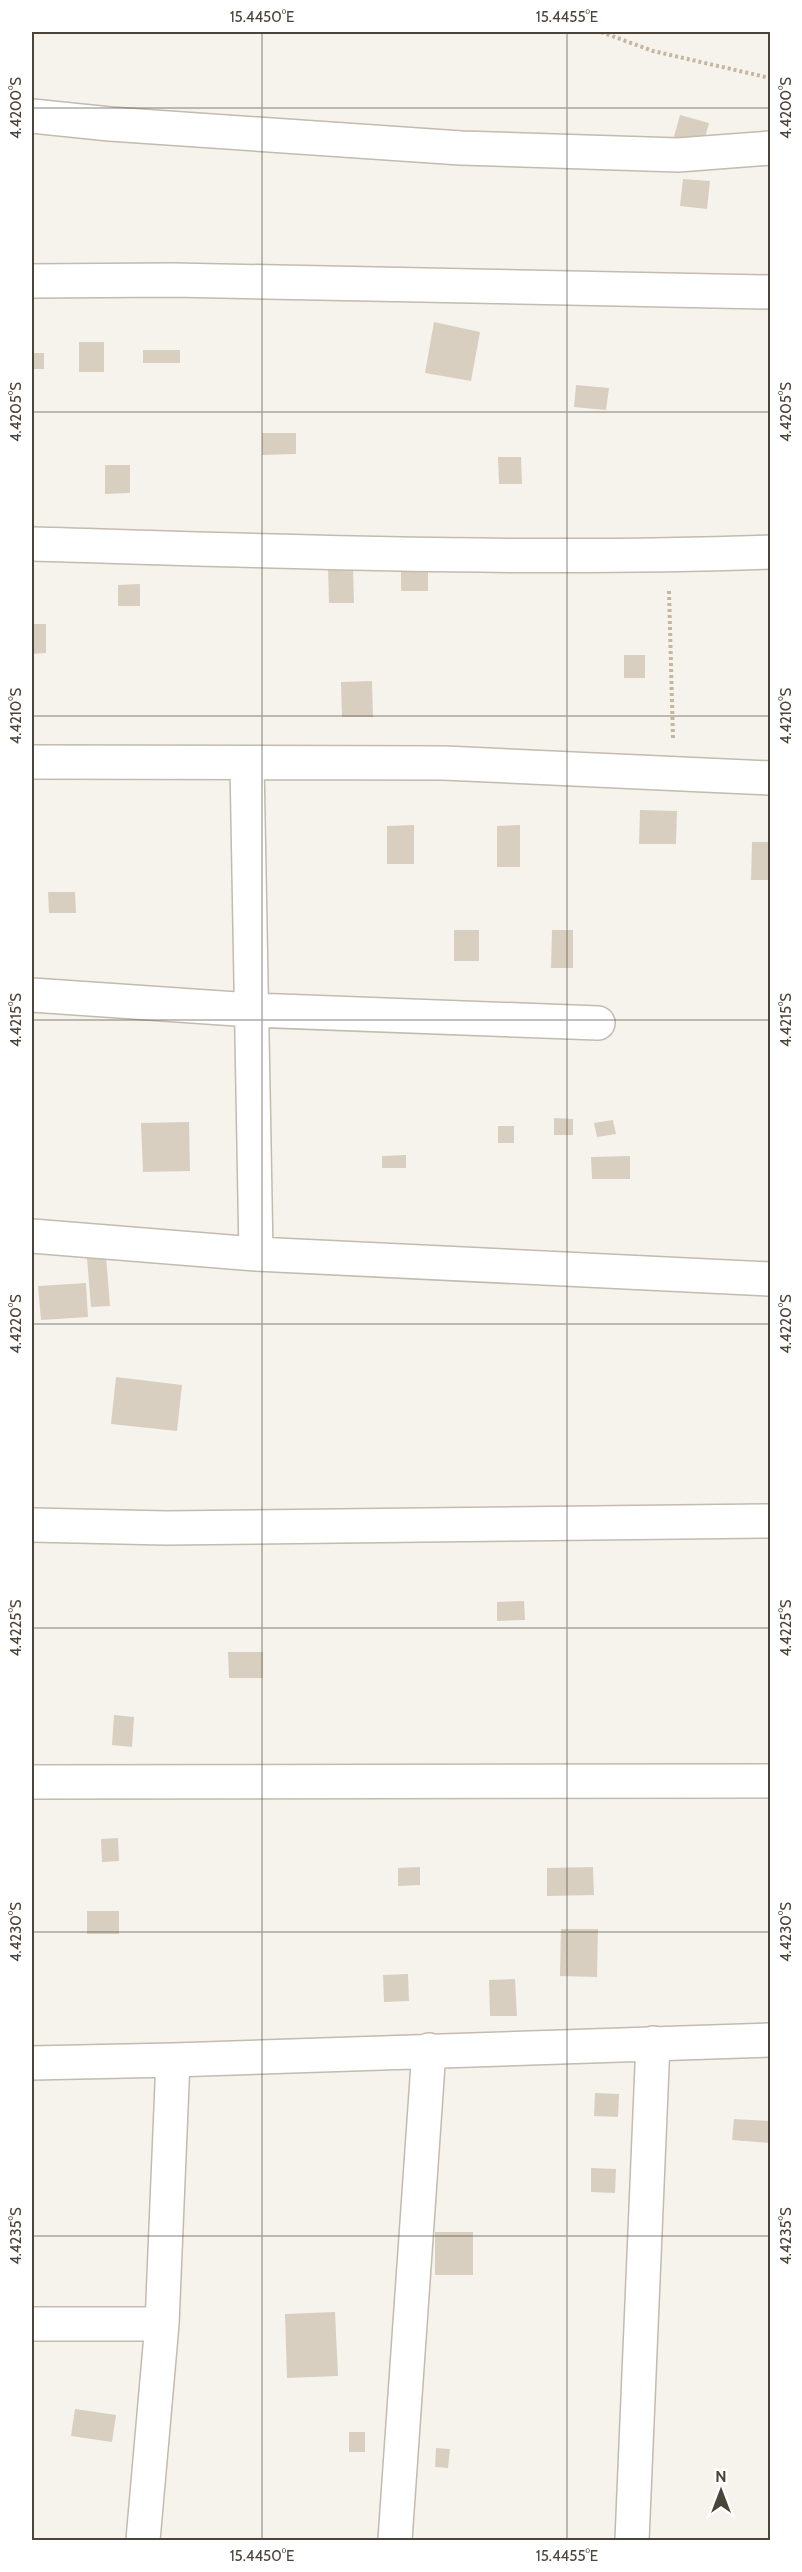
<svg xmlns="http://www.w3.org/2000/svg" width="802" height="2572" font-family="Cabin,sans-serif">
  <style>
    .building { fill: #d8cfc1 }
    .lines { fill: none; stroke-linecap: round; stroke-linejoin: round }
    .minor-casing { stroke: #c2bbae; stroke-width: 36 }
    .path { stroke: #c4b79f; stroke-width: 4; stroke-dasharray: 3 3; stroke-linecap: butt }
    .minor { stroke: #fff; stroke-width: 33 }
    .ticks { fill: none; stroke: #4b4439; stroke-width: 1.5; stroke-opacity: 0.45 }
    .neatline { fill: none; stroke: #4b4439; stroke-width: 2 }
    .ticks-label { font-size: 15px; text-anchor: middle; fill: #4b4439 }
  </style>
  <rect width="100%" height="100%" fill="#f6f3ec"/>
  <path class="building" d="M680 115 709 123 701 152 672 144Z
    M683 179 710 181 707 209 680 206Z
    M434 322 480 332 471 381 425 373Z
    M79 342H104V372H79Z
    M143 350H180V363H143Z
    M32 353H44V369H32Z
    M576 385 609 388 606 410 574 407Z
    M262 433H296V454L262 455Z
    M498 457H521L522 484H499Z
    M105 465H130V493L105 494Z
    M328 567H353L354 603H329Z
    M401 567H428V591H401Z
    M140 584V606H118V585Z
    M32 624H46V653L32 654Z
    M624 655H645V678H624Z
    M372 681 373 717H342L341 682Z
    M640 810 677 811 676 844H639Z
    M414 825V864H387V826Z
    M520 825V867H497V826Z
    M752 842H770V880H751Z
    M48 892H75L76 913H49Z
    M454 930H479V961H454Z
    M552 930H573V968H551Z
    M554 1118 573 1119V1135H554Z
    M613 1120 616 1134 597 1137 594 1123Z
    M189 1122 190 1171 143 1172 141 1123Z
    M498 1126H514V1143H498Z
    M406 1155V1168H382V1156Z
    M630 1156V1179H592L591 1157Z
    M106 1256 110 1306 91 1307 87 1258Z
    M86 1283 88 1317 41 1320 38 1286Z
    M116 1377 182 1385 177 1431 111 1424Z
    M524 1601 525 1620 497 1621V1602Z
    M228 1652H263V1678H229Z
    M114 1715 134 1717 132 1747 112 1745Z
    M118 1838 119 1861 102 1862 101 1839Z
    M420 1867V1885L398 1886V1868Z
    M593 1867 594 1895 547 1896V1868Z
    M87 1911H119V1934H87Z
    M561 1929H598L597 1977 560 1976Z
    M408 1974 409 2001 384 2002 383 1975Z
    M515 1979 517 2016H490L489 1980Z
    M595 2093 619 2094 618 2117 594 2116Z
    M734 2119 770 2121V2143L732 2140Z
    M591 2168 616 2169 615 2193 591 2192Z
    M435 2232H473V2275H435Z
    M335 2312 338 2376 287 2378 285 2314Z
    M75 2409 116 2415 112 2442 71 2436Z
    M349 2432H365V2452H349Z
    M436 2448 450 2449 448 2468 435 2467Z"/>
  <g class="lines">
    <g class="minor-casing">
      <path id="minor" d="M32 116 110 124 461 148 678 155 770 148
        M32 281 173 280 770 292
        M32 544C278 551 524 561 770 552
        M32 762 444 763 770 778
        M247 763 256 1254
        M32 995 251 1010 598 1023
        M32 1236 256 1254 770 1279
        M32 1525 166 1528 770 1521
        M32 1782 770 1781
        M32 2063 173 2060 770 2040
        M32 2324H162
        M143 2540 162 2324 173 2060
        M395 2540 429 2050
        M632 2540 653 2043"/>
    </g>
    <path class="path" d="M601 32 653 51 770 78
      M669 591 673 739"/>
    <use href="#minor" class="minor"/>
  </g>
  <path class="ticks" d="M262 32V2540M567 32V2540M32 108H770M32 412H770M32 716H770M32 1020H770M32 1324H770M32 1628H770M32 1932H770M32 2236H770M32 2540H770"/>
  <rect width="802" height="2572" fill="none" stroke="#ffffff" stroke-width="66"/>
  <g transform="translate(721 2491)" stroke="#ffffff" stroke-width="4.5" paint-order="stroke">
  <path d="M0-4.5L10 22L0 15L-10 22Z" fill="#4b4439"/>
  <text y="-9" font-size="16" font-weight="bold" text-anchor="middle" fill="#4b4439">N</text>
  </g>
  <rect x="33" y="33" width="736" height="2506" class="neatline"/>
  <g class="ticks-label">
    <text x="262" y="22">15.4450°E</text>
    <text x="567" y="22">15.4455°E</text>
    <text transform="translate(16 108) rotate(-90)" y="5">4.4200°S</text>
    <text transform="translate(786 108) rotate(-90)" y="5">4.4200°S</text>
    <text transform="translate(16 412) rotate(-90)" y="5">4.4205°S</text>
    <text transform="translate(786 412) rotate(-90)" y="5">4.4205°S</text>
    <text transform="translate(16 716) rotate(-90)" y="5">4.4210°S</text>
    <text transform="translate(786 716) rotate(-90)" y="5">4.4210°S</text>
    <text transform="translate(16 1020) rotate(-90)" y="5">4.4215°S</text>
    <text transform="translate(786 1020) rotate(-90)" y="5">4.4215°S</text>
    <text transform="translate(16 1324) rotate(-90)" y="5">4.4220°S</text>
    <text transform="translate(786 1324) rotate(-90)" y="5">4.4220°S</text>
    <text transform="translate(16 1628) rotate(-90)" y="5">4.4225°S</text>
    <text transform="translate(786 1628) rotate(-90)" y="5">4.4225°S</text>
    <text transform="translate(16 1932) rotate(-90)" y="5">4.4230°S</text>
    <text transform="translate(786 1932) rotate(-90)" y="5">4.4230°S</text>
    <text transform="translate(16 2236) rotate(-90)" y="5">4.4235°S</text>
    <text transform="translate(786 2236) rotate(-90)" y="5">4.4235°S</text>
    <text x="262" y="2561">15.4450°E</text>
    <text x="567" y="2561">15.4455°E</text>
  </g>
</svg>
